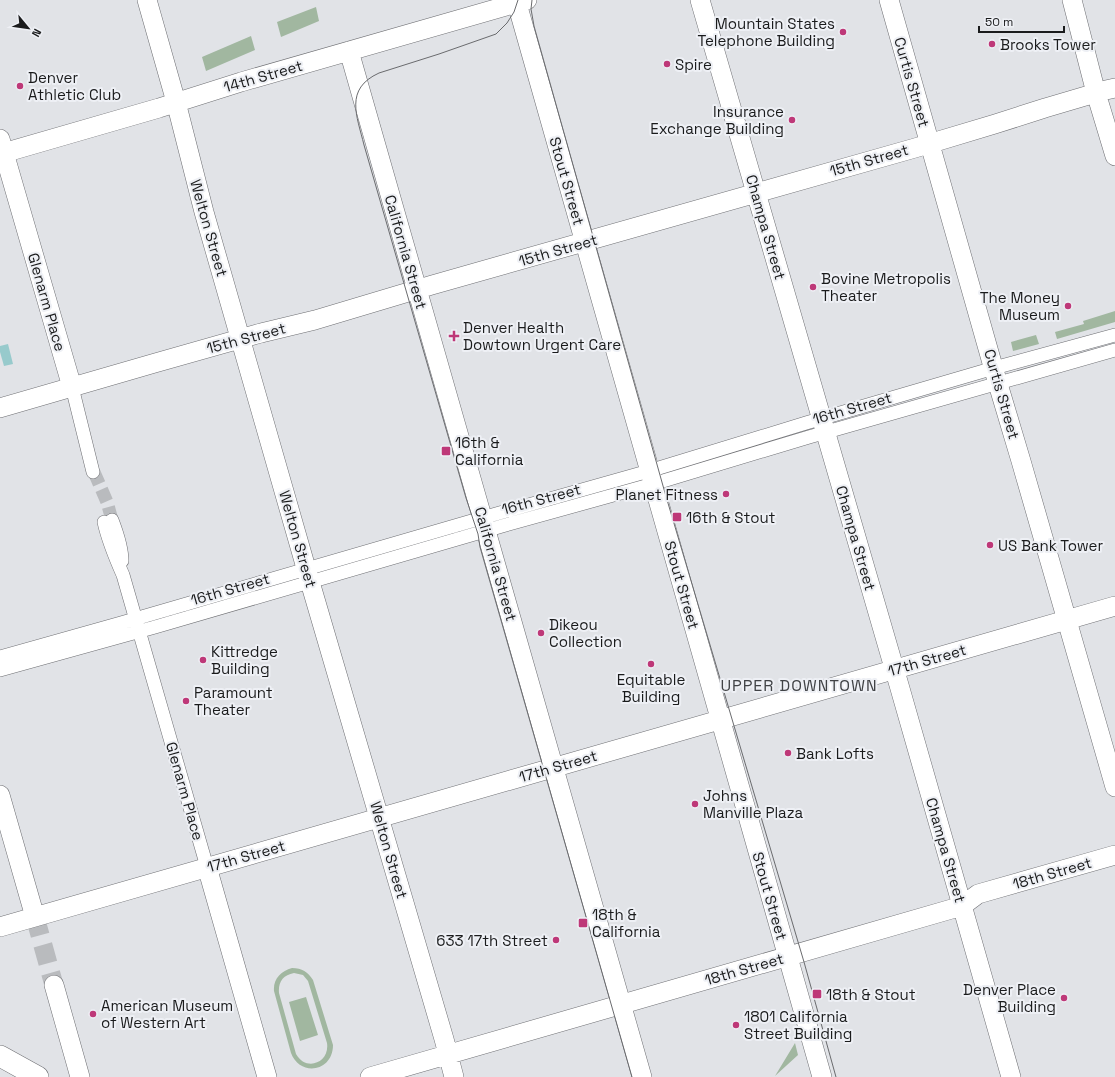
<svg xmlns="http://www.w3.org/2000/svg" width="1115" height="1077" font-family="'Space Grotesk',sans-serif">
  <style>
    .green { fill: #a1b7a0; fill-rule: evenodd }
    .water { fill: #97cacc }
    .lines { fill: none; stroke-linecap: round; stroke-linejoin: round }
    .street-tunnel { stroke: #b9bbbe; stroke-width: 13; stroke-dasharray: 13 6; stroke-linecap: butt }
    .secondary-tunnel { stroke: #b9bbbe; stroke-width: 19; stroke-dasharray: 19 10; stroke-linecap: butt }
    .street-casing { stroke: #6e6f73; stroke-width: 14 }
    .secondary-casing { stroke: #6e6f73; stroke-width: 20 }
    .primary-casing { stroke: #6e6f73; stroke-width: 22 }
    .street { stroke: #fff; stroke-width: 13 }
    .secondary { stroke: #fff; stroke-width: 19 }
    .primary { stroke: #fff; stroke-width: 21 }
    .tram { stroke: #6a6b6e; stroke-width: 1 }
    .poi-dot { fill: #be3878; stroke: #eef0f5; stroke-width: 1.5 }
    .labels { text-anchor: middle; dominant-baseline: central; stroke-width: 4; stroke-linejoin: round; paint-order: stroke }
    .poi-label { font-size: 15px; fill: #1a1b1c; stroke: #eef0f5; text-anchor: start }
    .street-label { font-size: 15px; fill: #1a1b1c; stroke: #eef0f5 }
    .neighbourhood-label { font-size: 16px; letter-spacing: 1px; fill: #414346; stroke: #eef0f5 }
  </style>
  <rect width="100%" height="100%" fill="#e1e3e7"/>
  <path class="green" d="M316 7 319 21 281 37 277 22Z
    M251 36 255 50 206 71 202 57Z
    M1115 311V322L1057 339 1055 332 1084 324 1083 321Z
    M1036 335 1039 344 1013 351 1011 342Z
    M292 968C302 968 308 972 313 980L333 1045C333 1072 300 1077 291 1053L274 991C273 979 281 971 292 968ZM294 973 303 975 308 981 327 1043C330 1063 306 1072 296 1054L279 993C278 982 283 975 294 973Z
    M306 997 318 1035 300 1041 289 1002Z
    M795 1043 798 1055 775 1076Z"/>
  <path class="water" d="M8 344 13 364 4 366 0 352V346Z"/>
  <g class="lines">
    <path class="street-tunnel" d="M94 472 107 502 112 520"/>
    <path class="secondary-tunnel" d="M35 917 54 985"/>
    <g class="street-casing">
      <path id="street" d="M72 387 93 472
        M112 520C117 533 122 547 122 561
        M104 522C108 540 115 557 123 575L207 867
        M0 657 121 623 482 518 649 471 806 423 994 368 1115 335
        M0 670 155 627 502 526 653 484 809 437 1115 350"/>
    </g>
    <g class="secondary-casing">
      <path id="secondary" d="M147 0 176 102 204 212 310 582 444 1039 454 1077
        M516 0 822 1077
        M700 0 899 685 1011 1077
        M889 0 998 384 1021 461 1115 787
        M1072 0 1096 93 1115 156
        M349 51 642 1077
        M0 139 72 387
        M0 154 159 108 241 82 527 0
        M0 408 155 363 261 333 315 320 432 285 915 148 995 124 1045 108 1106 90 1115 88
        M0 795 35 917
        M207 867 267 1077
        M0 927 1115 606
        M54 985 80 1077
        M370 1077 962 906 978 894 1115 855"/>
    </g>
    <g class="primary-casing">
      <path id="primary" d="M0 1056 38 1077"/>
    </g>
    <use href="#street" class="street"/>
    <use href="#secondary" class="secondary"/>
    <use href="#primary" class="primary"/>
    <path class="tram" d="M518 0 514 12 507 23 496 34 439 54 379 73C344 89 357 116 364 145L466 498 478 534 480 547 632 1077
      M532 0 531 9 534 26 665 493 804 962 836 1077"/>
  </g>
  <g class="poi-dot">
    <circle cx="843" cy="32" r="4"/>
    <circle cx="992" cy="44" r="4"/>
    <circle cx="667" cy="64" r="4"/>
    <circle cx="20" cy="86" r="4"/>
    <circle cx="792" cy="120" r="4"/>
    <circle cx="813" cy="287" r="4"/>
    <circle cx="1068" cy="306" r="4"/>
    <path d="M452 330h4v4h4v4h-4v4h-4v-4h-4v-4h4z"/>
    <rect x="441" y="446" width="10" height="10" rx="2"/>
    <circle cx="726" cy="494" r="4"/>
    <rect x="672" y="512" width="10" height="10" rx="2"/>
    <circle cx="990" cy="545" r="4"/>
    <circle cx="541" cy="633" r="4"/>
    <circle cx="203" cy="660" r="4"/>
    <circle cx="651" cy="664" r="4"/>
    <circle cx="186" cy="701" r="4"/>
    <circle cx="788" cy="753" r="4"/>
    <circle cx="695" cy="804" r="4"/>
    <rect x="578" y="918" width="10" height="10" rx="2"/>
    <circle cx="556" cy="940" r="4"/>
    <rect x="812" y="989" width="10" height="10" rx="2"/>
    <circle cx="1064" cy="998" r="4"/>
    <circle cx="93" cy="1014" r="4"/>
    <circle cx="736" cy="1025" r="4"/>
  </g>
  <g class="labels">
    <g class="poi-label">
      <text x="835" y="23" text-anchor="end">Mountain States<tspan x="835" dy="17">Telephone Building</tspan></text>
      <text x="1000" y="44">Brooks Tower</text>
      <text x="675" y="64">Spire</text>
      <text x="28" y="77">Denver<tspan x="28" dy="17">Athletic Club</tspan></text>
      <text x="784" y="111" text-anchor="end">Insurance<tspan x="784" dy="17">Exchange Building</tspan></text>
      <text x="821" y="278">Bovine Metropolis<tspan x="821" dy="17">Theater</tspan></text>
      <text x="1060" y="297" text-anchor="end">The Money<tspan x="1060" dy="17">Museum</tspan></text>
      <text x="463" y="327">Denver Health<tspan x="463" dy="17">Dowtown Urgent Care</tspan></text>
      <text x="455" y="442">16th &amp;<tspan x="455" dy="17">California</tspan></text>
      <text x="718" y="494" text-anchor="end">Planet Fitness</text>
      <text x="686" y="517">16th &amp; Stout</text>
      <text x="998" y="545">US Bank Tower</text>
      <text x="549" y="624">Dikeou<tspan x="549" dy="17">Collection</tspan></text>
      <text x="211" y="651">Kittredge<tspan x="211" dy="17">Building</tspan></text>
      <text x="651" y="679" text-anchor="middle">Equitable<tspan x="651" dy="17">Building</tspan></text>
      <text x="194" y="692">Paramount<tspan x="194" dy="17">Theater</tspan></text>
      <text x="796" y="753">Bank Lofts</text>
      <text x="703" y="795">Johns<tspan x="703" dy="17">Manville Plaza</tspan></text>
      <text x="592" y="914">18th &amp;<tspan x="592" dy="17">California</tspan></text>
      <text x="548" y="940" text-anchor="end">633 17th Street</text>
      <text x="1056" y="989" text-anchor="end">Denver Place<tspan x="1056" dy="17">Building</tspan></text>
      <text x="826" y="994">18th &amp; Stout</text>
      <text x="101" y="1005">American Museum<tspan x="101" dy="17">of Western Art</tspan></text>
      <text x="744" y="1016">1801 California<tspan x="744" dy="17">Street Building</tspan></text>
    </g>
    <g class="street-label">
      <text transform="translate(263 76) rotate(-16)">14th Street</text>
      <text transform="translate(912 82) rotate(74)">Curtis Street</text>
      <text transform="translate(869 160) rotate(-16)">15th Street</text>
      <text transform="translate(567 181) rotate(74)">Stout Street</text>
      <text transform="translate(766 227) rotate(74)">Champa Street</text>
      <text transform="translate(209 228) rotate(74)">Welton Street</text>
      <text transform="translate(558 250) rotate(-16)">15th Street</text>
      <text transform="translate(406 252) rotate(74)">California Street</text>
      <text transform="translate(47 302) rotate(74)">Glenarm Place</text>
      <text transform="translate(246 338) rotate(-15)">15th Street</text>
      <text transform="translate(1002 394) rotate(74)">Curtis Street</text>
      <text transform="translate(852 408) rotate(-16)">16th Street</text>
      <text transform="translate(541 499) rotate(-15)">16th Street</text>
      <text transform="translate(856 538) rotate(74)">Champa Street</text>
      <text transform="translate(298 539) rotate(74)">Welton Street</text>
      <text transform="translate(496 564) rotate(74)">California Street</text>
      <text transform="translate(682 585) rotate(74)">Stout Street</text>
      <text transform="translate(230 589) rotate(-16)">16th Street</text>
      <text transform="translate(927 660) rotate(-16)">17th Street</text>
      <text transform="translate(558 766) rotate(-16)">17th Street</text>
      <text transform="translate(185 791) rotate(74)">Glenarm Place</text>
      <text transform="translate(389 850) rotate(74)">Welton Street</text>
      <text transform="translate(946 850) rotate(74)">Champa Street</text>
      <text transform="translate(246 856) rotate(-16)">17th Street</text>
      <text transform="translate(1052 873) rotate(-16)">18th Street</text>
      <text transform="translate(770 896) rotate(74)">Stout Street</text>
      <text transform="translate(744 969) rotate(-16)">18th Street</text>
    </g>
    <g class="neighbourhood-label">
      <text x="799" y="685">UPPER DOWNTOWN</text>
    </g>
  </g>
  <g transform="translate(28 28) rotate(119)" stroke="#eef0f5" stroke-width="3" paint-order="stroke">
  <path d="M0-3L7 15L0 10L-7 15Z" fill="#1a1b1c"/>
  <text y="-6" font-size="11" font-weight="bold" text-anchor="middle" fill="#1a1b1c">N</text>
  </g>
  <path d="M979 26v6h85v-6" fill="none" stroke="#1a1b1c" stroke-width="2"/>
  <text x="985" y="26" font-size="12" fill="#1a1b1c" stroke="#eef0f5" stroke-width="3" paint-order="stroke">50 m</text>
</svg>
